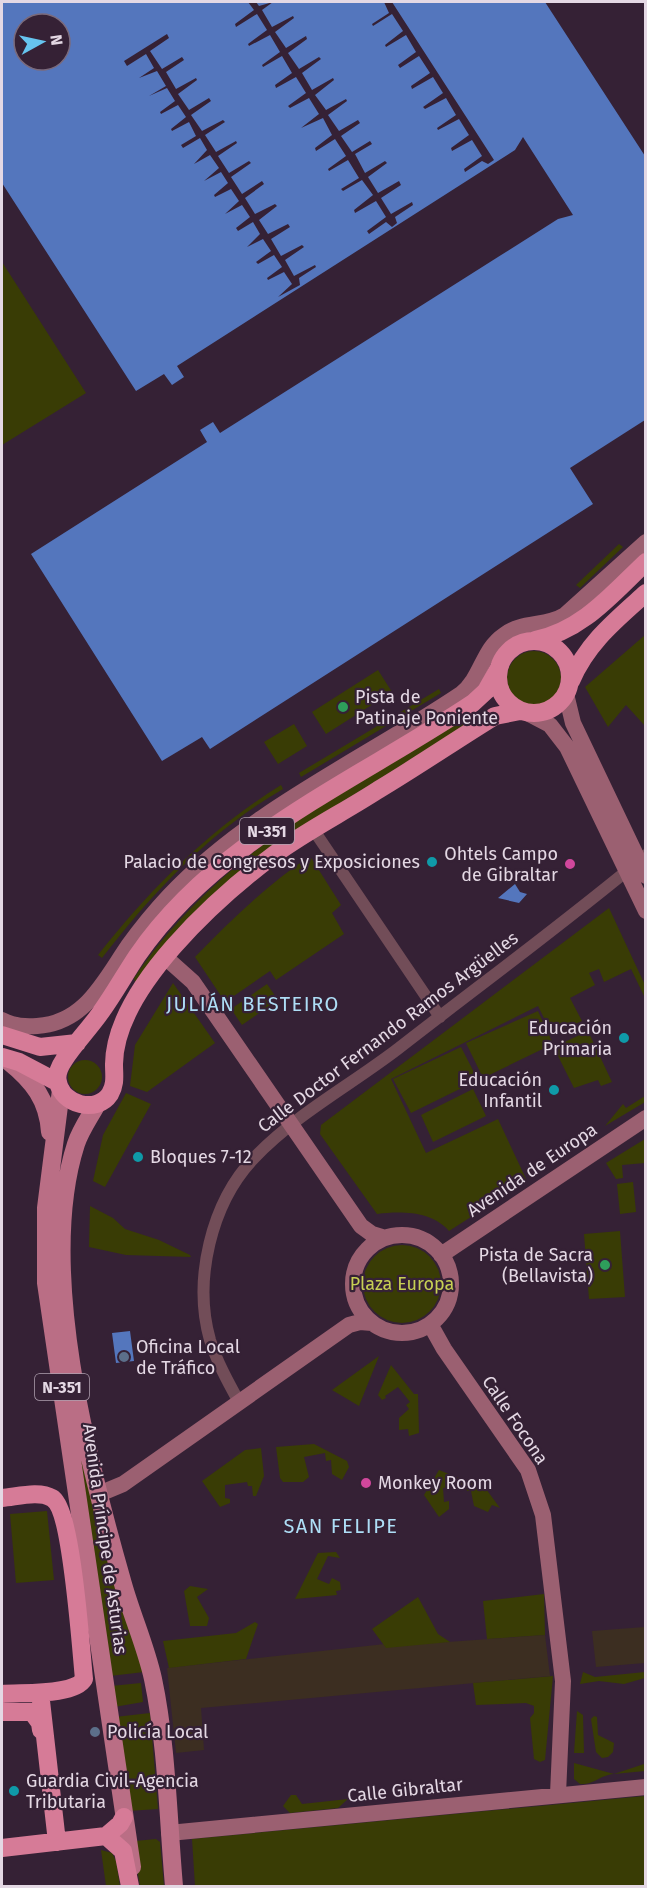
<svg xmlns="http://www.w3.org/2000/svg" width="647" height="1888" font-family="'Fira Sans',sans-serif">
  <style>
    .commercial { fill: #3c2e21 }
    .green { fill: #393c05 }
    .water { fill: #5476bd; fill-rule: evenodd }
    .pier { fill: #352135 }
    .lines { fill: none; stroke-linecap: round; stroke-linejoin: round }
    .street { stroke: #724d58; stroke-width: 12 }
    .secondary { stroke: #9b6071; stroke-width: 16 }
    .primary { stroke: #ba6e85; stroke-width: 18 }
    .highway { stroke: #d67b97; stroke-width: 18 }
    .leisure-dot { fill: #2e9e5b; stroke: #352135; stroke-width: 2 }
    .culture-dot { fill: #0f9aa8; stroke: #352135; stroke-width: 2 }
    .hotel-dot { fill: #d1479c; stroke: #352135; stroke-width: 2 }
    .service-dot { fill: #5c6f8a; stroke: #352135; stroke-width: 2 }
    .labels { text-anchor: middle; dominant-baseline: central; stroke-width: 4.5; stroke-linejoin: round; paint-order: stroke }
    .shield { fill: #352135; stroke: #b0a1b0; stroke-width: 1.5 }
    .shield-label { font-size: 16px; font-weight: bold; fill: #e4d8e4 }
    .poi-label { font-size: 18px; fill: #e4d8e4; stroke: #352135; text-anchor: start }
    .street-label { font-size: 18px; fill: #e4d8e4; stroke: #352135 }
    .park-label { font-size: 18px; fill: #c7d054; stroke: #352135 }
    .neighbourhood-label { font-size: 20px; letter-spacing: 1.5px; fill: #aedef6; stroke: #352135 }
  </style>
  <rect width="100%" height="100%" fill="#352135"/>
  <path class="commercial" d="M645 1627V1663L596 1667 592 1631Z
    M545 1635 550 1676 201 1708 204 1750 176 1753 167 1668 385 1644 406 1645Z"/>
  <path class="green" d="M2 262 86 393 2 445Z
    M619 544 623 547 580 588 576 585Z
    M645 635V726L626 705 608 727 585 687Z
    M507 678a27 27 0 1 1 54 0a27 27 0 1 1-54 0Z
    M378 670 392 692 326 734 312 712Z
    M439 689 441 693 301 777 299 773Z
    M461 720 465 726 287 836 135 982 134 978C176 916 229 868 290 825 345 787 406 758 461 720Z
    M294 724 307 746 278 764 264 742Z
    M281 785 283 789C209 832 154 891 102 958L98 955C151 888 209 830 281 785Z
    M310 856 341 905 332 913 344 934 276 980 270 971 225 1002 195 957C231 920 267 885 310 856Z
    M609 908 645 985V998L631 969 604 982 599 969 589 973 595 985 570 998 582 1021 552 1034 538 1006 391 1079 426 1153 498 1119 527 1181 449 1231C432 1211 401 1211 377 1214L320 1134 321 1125Z
    M173 983 215 1043 147 1092 130 1086 135 1045Z
    M267 984 278 1000 242 1025 231 1009Z
    M538 1011 553 1044 483 1078 466 1043Z
    M588 1031 612 1082 601 1086 598 1080 574 1088 557 1054 556 1046Z
    M461 1047 478 1080 411 1113 393 1079Z
    M68 1077a17 17 0 1 1 34 0a17 17 0 1 1-34 0Z
    M473 1089 486 1116 433 1142 421 1115Z
    M126 1093 151 1104 105 1187 93 1181 103 1135Z
    M645 1096V1102L605 1126 623 1104 626 1108Z
    M645 1139V1163L622 1165 623 1178 616 1179 606 1163Z
    M633 1182 636 1212 620 1214 617 1184Z
    M90 1206 113 1218 125 1229 159 1240 190 1255 191 1257 126 1255 89 1247Z
    M620 1231 625 1297 589 1299 584 1234Z
    M363 1284a39 39 0 1 1 78 0a39 39 0 1 1-78 0Z
    M58 1302 144 1672 110 1676Z
    M379 1356 359 1406 332 1390Z
    M391 1365 414 1394H418L419 1433 409 1436 408 1429 399 1430V1418L409 1409 406 1405 410 1402 398 1387 385 1396 386 1398 382 1400 378 1395Z
    M314 1444 347 1461 349 1467 342 1480 332 1474 331 1460 326 1461 325 1453 304 1457 309 1477 303 1482H283L280 1478 276 1447Z
    M261 1448 264 1476 256 1496H253L252 1486H248L247 1482 225 1485V1498L230 1499V1503L220 1507 202 1481 245 1450Z
    M439 1470 486 1489 500 1508 492 1505 488 1512 474 1506 471 1491H467L466 1485 443 1488 444 1502 449 1501V1509L439 1517 424 1495Z
    M47 1511 54 1580 16 1583 10 1514Z
    M336 1552 340 1558 328 1556 317 1579 329 1584 332 1578 340 1582 341 1590 336 1591 337 1595 295 1599 318 1553Z
    M190 1586 208 1589 197 1597 209 1618 207 1626H190L184 1591Z
    M544 1594 545 1635 487 1639 483 1601Z
    M418 1597 438 1634 450 1642 386 1648 372 1629Z
    M255 1622 258 1624 246 1659 169 1668 163 1641 236 1633Z
    M583 1672 595 1677 645 1672V1678L624 1684 599 1681 580 1684Z
    M553 1676 545 1760 540 1762 534 1759 530 1718 534 1713V1706L526 1703 476 1705 473 1683Z
    M141 1683 143 1702 114 1707 111 1686Z
    M577 1711 583 1715 584 1753H574Z
    M150 1713 158 1809 128 1811 115 1717Z
    M594 1716 597 1717 598 1735 614 1743 613 1752 608 1757 602 1758 596 1752 591 1719Z
    M574 1763 614 1774 644 1764 645 1771 614 1774C600 1775 594 1785 580 1784L574 1779Z
    M291 1795H296L302 1804 348 1799 338 1808 290 1813 283 1806Z
    M645 1796V1886H195L192 1839Z
    M156 1839 160 1842 164 1886H140L133 1846 135 1841Z
    M101 1850 112 1853 116 1861 120 1886H106Z"/>
  <path class="water" d="M2 2H545L645 156V420L570 468 593 504 210 749 202 737 162 761 31 554 207 442 200 430 213 422 220 433 558 219 573 215 523 137 515 150 177 366 184 377 172 385 164 374 136 391 2 183ZM24 24H60V60H24Z
    M515 884 520 892 527 894 519 903 498 898Z
    M130 1331 134 1361 116 1363 112 1333Z"/>
  <path class="pier" d="M248 2H256L259 6 273 2 262 10 272 27 293 16 294 18 275 32 286 48 306 36 307 39 288 53 299 69 319 57 321 59 302 73 312 90 333 78 334 80 315 95 326 110 346 99 347 101 328 115 339 131 358 120 360 123 341 136 352 152 370 141 372 144 355 154 365 173 385 161 387 163 368 177 378 193 399 181 401 185 381 198 391 214 412 202 413 205 395 217 397 223 392 227 386 222 369 234 367 231 386 217 376 201 355 213 354 210 373 195 362 180 343 191 341 189 359 178 348 160 329 171 328 169 346 156 335 139 316 151 315 148 332 135 323 118 301 128 319 114 309 98 290 108 288 106 306 93 296 77 276 88 275 85 292 73 282 56 263 67 262 65 280 52 270 35 249 46 248 44 267 30 257 14 236 27 235 24 254 10Z
    M384 2H392L494 160 488 164 482 161 465 172 464 169 482 156 472 140 452 151 451 148 469 135 459 119 438 130 437 128 456 115 446 98 425 109 423 107 443 93 433 77 412 89 411 86 430 73 419 56 400 68 398 65 416 52 406 35 386 47 385 45 403 31 392 14 373 26 372 24 389 13Z
    M167 34 169 38 150 51 162 69 182 57 184 60 166 72 176 89 196 78 197 80 178 94 189 110 209 98 211 101 191 115 202 131 223 120 225 122 205 135 216 152 236 141 237 143 218 156 229 173 249 161 251 163 231 177 242 194 262 181 264 184 245 198 255 214 275 204 277 206 259 220 268 234 288 224 290 227 271 239 281 256 302 245 304 247 285 260 294 276 315 265 316 267 299 278 300 285 278 297 292 284 284 272 268 280 267 278 282 267 274 255 258 264 256 262 271 251 263 239 247 247 260 234 253 222 238 231 236 228 250 217 242 205 225 214 239 201 231 189 215 197 214 195 228 183 221 172 204 181 219 168 210 155 194 164 207 150 200 138 183 148 181 145 196 136 189 122 172 131 171 129 186 117 178 105 161 114 160 112 175 101 167 88 149 96 166 86 157 71 139 78 154 68 146 54 127 66 124 61Z"/>
  <g class="lines">
    <path class="street" d="M313 829 440 1017
      M239 1402C228 1382 217 1362 210 1340 193 1280 211 1203 254 1158 296 1114 351 1085 399 1048 481 984 566 922 646 855"/>
    <path class="secondary" d="M566 694 573 723 646 876
      M529 714 550 725 567 747 646 911
      M165 957 193 982 361 1226 372 1234 385 1238
      M2 1020C13 1026 25 1027 37 1026 85 1023 104 981 128 946 141 928 154 912 169 896 251 809 363 760 461 694 482 677 482 650 504 635 522 621 546 627 565 615L646 542
      M353 1284a49 49 0 1 1 98 0a49 49 0 1 1-98 0Z
      M441 1255 646 1118
      M430 1324 444 1349 528 1470 543 1515 563 1681 558 1794
      M99 1494 123 1484 349 1325 360 1322 372 1323
      M169 1833 646 1787"/>
    <path class="primary" d="M8 1061C33 1081 48 1100 50 1132
      M61 1090 46 1208V1283L132 1867
      M97 1104C90 1117 81 1129 76 1144 36 1268 88 1462 123 1584 132 1616 146 1647 153 1679 167 1745 168 1819 174 1886"/>
    <path class="highway" d="M535 640C582 631 612 594 646 562
      M498 677a36 36 0 1 1 72 0a36 36 0 1 1-72 0Z
      M499 668 486 691 473 703C358 780 218 838 137 956 125 974 114 994 101 1012 90 1028 75 1043 64 1060 60 1066 56 1075 58 1082 62 1105 97 1114 110 1094 116 1084 114 1075 114 1064 115 988 218 897 275 854 308 830 344 812 378 790 418 766 456 740 495 716L520 711
      M571 681C587 643 616 620 646 593
      M2 1035 40 1047 77 1043
      M2 1057 19 1062 57 1082
      M2 1498C16 1497 39 1490 52 1498 72 1509 81 1651 84 1679 74 1696 22 1692 2 1694
      M41 1701 57 1842
      M2 1712H32L40 1723 41 1730
      M106 1836 123 1851 130 1886
      M2 1848 106 1836 120 1824 124 1817"/>
  </g>
  <g class="leisure-dot">
    <circle cx="343" cy="707" r="6"/>
    <circle cx="605" cy="1265" r="6"/>
  </g>
  <g class="culture-dot">
    <circle cx="432" cy="862" r="6"/>
    <circle cx="624" cy="1038" r="6"/>
    <circle cx="554" cy="1090" r="6"/>
    <circle cx="138" cy="1157" r="6"/>
    <circle cx="14" cy="1791" r="6"/>
  </g>
  <g class="hotel-dot">
    <circle cx="570" cy="864" r="6"/>
    <circle cx="366" cy="1483" r="6"/>
  </g>
  <g class="service-dot">
    <circle cx="124" cy="1357" r="6"/>
    <circle cx="95" cy="1732" r="6"/>
  </g>
  <g class="labels">
    <g class="shield">
      <rect x="240" y="818" width="54" height="26" rx="4.5"/>
      <rect x="35" y="1374" width="54" height="26" rx="4.5"/>
    </g>
    <g class="shield-label">
      <text x="267" y="831">N-351</text>
      <text x="62" y="1387">N-351</text>
    </g>
    <g class="poi-label">
      <text x="355" y="697">Pista de<tspan x="355" dy="21">Patinaje Poniente</tspan></text>
      <text x="558" y="854" text-anchor="end">Ohtels Campo<tspan x="558" dy="21">de Gibraltar</tspan></text>
      <text x="420" y="862" text-anchor="end">Palacio de Congresos y Exposiciones</text>
      <text x="612" y="1028" text-anchor="end">Educación<tspan x="612" dy="21">Primaria</tspan></text>
      <text x="542" y="1080" text-anchor="end">Educación<tspan x="542" dy="21">Infantil</tspan></text>
      <text x="150" y="1157">Bloques 7-12</text>
      <text x="593" y="1255" text-anchor="end">Pista de Sacra<tspan x="593" dy="21">(Bellavista)</tspan></text>
      <text x="136" y="1347">Oficina Local<tspan x="136" dy="21">de Tráfico</tspan></text>
      <text x="378" y="1483">Monkey Room</text>
      <text x="107" y="1732">Policía Local</text>
      <text x="26" y="1781">Guardia Civil-Agencia<tspan x="26" dy="21">Tributaria</tspan></text>
    </g>
    <g class="street-label">
      <text transform="translate(388 1032) rotate(-37)">Calle Doctor Fernando Ramos Argüelles</text>
      <text transform="translate(532 1170) rotate(-34)">Avenida de Europa</text>
      <text transform="translate(515 1420) rotate(56)">Calle Focona</text>
      <text transform="translate(105 1539) rotate(82)">Avenida Príncipe de Asturias</text>
      <text transform="translate(405 1790) rotate(-6)">Calle Gibraltar</text>
    </g>
    <g class="park-label">
      <text x="402" y="1284">Plaza Europa</text>
    </g>
    <g class="neighbourhood-label">
      <text x="253" y="1004">JULIÁN BESTEIRO</text>
      <text x="341" y="1526">SAN FELIPE</text>
    </g>
  </g>
  <rect width="647" height="1888" fill="none" stroke="#e4d8e4" stroke-width="6"/>
  <g transform="translate(42 42) rotate(82)"><circle r="28" fill="#352135" stroke="#7b6a7b" stroke-width="1.5"/>
  <path d="M0-4.5L10 22L0 15L-10 22Z" fill="#66c4ef"/>
  <text y="-9" font-size="16" font-weight="bold" text-anchor="middle" fill="#e4d8e4">N</text>
  </g>
</svg>
